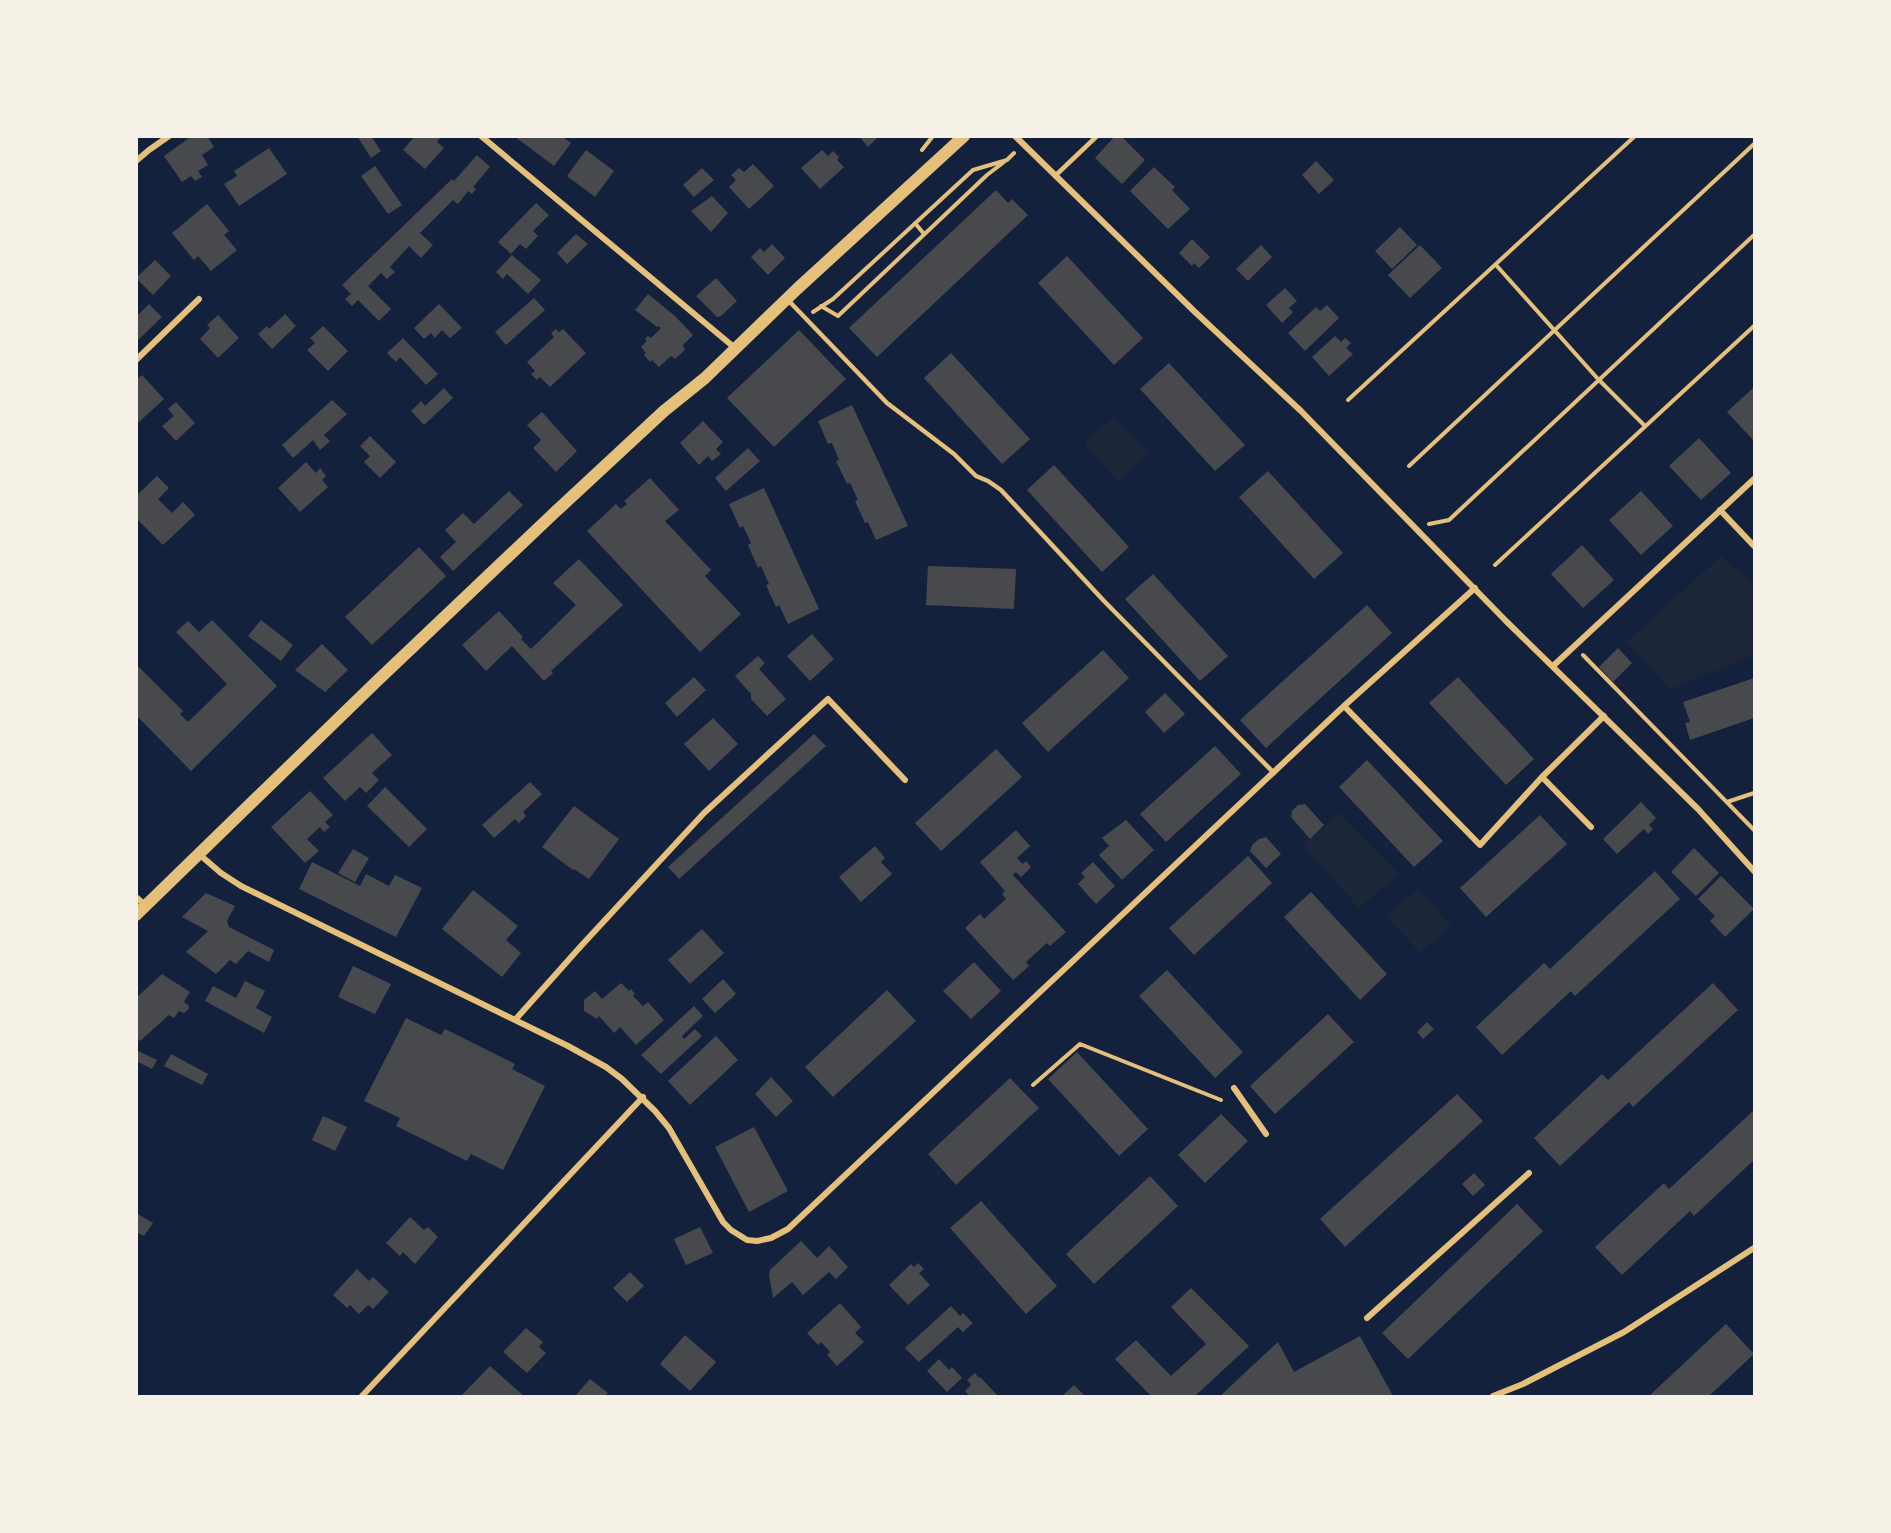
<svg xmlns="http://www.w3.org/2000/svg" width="1891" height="1533" font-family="'Noto Sans',sans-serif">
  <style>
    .green { fill: #1d2539 }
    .building { fill: #48494c }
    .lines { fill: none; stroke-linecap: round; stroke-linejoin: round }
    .path { stroke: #e5c07b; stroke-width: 4 }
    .service { stroke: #e5c07b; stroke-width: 4.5 }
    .minor { stroke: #e5c07b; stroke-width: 6 }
    .secondary { stroke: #e5c07b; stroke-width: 12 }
  </style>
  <rect width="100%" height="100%" fill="#14213d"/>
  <path class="green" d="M1114 416 1149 453 1118 481 1084 444Z
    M1721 556 1754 585V655L1670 689 1627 642Z
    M1339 813 1399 874 1359 908 1303 845Z
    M1418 889 1451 926 1420 953 1386 916Z"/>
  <path class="building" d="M192 136H207L214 147 202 155 208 165 198 171 202 177 195 181 191 176 182 182 164 156Z
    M357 136H371L381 151 371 158Z
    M415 136H438L440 138 437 142 444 148 425 169 403 150Z
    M514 136H562L571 143 554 166Z
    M859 136H879L868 147Z
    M1115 136H1121L1145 160 1122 184 1095 158Z
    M269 148 287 174 239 206 224 184 237 176 234 171Z
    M586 150 614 171 595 197 567 176Z
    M822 150 828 156 833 151 839 157 837 160 844 167 820 189 801 168Z
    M477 155 490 167 473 187 476 189 472 194 468 191 458 204 453 200 420 233 433 245 421 258 409 246 390 267 395 272 387 279 381 273 368 286 391 309 379 321 358 300 352 306 345 299 351 294 342 285 452 179 454 181Z
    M1316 161 1334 180 1319 194 1302 175Z
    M753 164 774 186 749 209 729 187 736 180 731 175 739 168 744 172Z
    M375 166 402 205 388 214 361 176Z
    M1154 167 1175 187 1172 190 1190 209 1168 229 1130 191Z
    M702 168 714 180 694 197 683 185Z
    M996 190 1008 203 1012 199 1028 215 877 357 849 328Z
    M712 196 728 213 711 232 691 211Z
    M536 203 549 215 533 231 538 236 526 249 520 244 511 254 498 242Z
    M207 204 229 231 224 235 237 250 211 271 198 256 194 260 172 233Z
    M1400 227 1417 245 1392 269 1375 251Z
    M576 234 588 244 567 264 557 253Z
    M1192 239 1210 257 1199 268 1194 263 1192 266 1179 253Z
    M772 244 785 258 768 275 751 257 760 248 764 252Z
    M1261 245 1272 257 1248 281 1236 269Z
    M1420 245 1442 268 1410 298 1388 275Z
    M512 255 541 280 528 294 507 274 503 279 496 272Z
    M1067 256 1143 338 1114 365 1038 283Z
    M155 260 171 276 153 295 136 278Z
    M716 278 737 301 721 316 717 317 696 296Z
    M1285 288 1297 301 1289 308 1293 312 1282 323 1266 305Z
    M648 294 675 316 693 335 683 345 685 350 675 359 671 356 659 367 652 360 650 362 644 355 646 353 641 347 647 341 645 339 648 336 651 338 661 328 658 326 657 327 635 310Z
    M534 298 545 310 506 345 495 332Z
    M149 304 162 317 136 342V317Z
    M439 304 462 328 450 338 442 330 435 338 431 333 424 339 414 328Z
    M1327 305 1339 318 1305 351 1288 333 1316 307 1320 311Z
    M285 314 296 326 272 349 258 334 267 326 269 329Z
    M218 315 239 338 218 358 200 339 210 328 207 325Z
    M323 326 348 351 328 371 307 350 315 343 310 338Z
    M556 329 559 332 563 329 586 353 550 387 540 377 537 380 531 374 535 371 527 362 554 337 551 333Z
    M799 330 846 379 774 447 727 398Z
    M1335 336 1341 342 1345 338 1351 343 1346 348 1353 354 1329 376 1312 357Z
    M403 338 438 374 426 385 400 357 396 362 387 353Z
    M951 353 1030 439 1002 464 924 378Z
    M1169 363 1245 445 1215 471 1140 389Z
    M142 375 164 399 139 422 136 419V380Z
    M1754 387V441L1727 412Z
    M444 388 453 398 424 425 411 411 421 401 425 406Z
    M332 400 347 414 324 435 330 441 320 450 313 440 293 458 282 445Z
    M176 402 195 423 176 441 162 426 174 416 168 409Z
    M852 405 908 526 876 540 868 522 865 523 855 501 858 500 850 483 847 484 836 461 839 460 832 443 828 444 818 421Z
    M542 412 577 451 556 472 533 448 541 440 527 425Z
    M703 421 723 442 716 449 721 454 712 461 708 456 699 465 680 443Z
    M370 436 396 462 380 478 364 462 370 456 360 446Z
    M1699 438 1731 473 1701 500 1669 466Z
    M748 448 760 461 726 491 715 478Z
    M306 462 316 473 320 468 326 476 322 480 328 487 300 512 278 488Z
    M1054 465 1129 547 1102 572 1027 490Z
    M1268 471 1343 553 1314 579 1239 497Z
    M157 476 169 488 158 499 172 513 183 502 195 515 163 545 136 518V496Z
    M650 478 679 510 665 521 711 570 705 576 741 614 700 652 587 531 616 504 621 509 627 504 624 501Z
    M764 488 819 609 788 624 779 605 776 607 766 585 769 584 761 566 758 568 748 545 751 543 743 526 740 528 729 504Z
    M509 491 523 505 453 571 440 557 456 542 445 530 463 513 474 524Z
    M1641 491 1673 526 1641 555 1609 520Z
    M1582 545 1614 580 1583 608 1551 574Z
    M419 547 446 576 372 645 345 617Z
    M579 559 623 605 551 671 553 673 544 681 512 646 486 671 462 645 499 611 523 637 521 639 531 649 576 605 553 583Z
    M928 566 1016 569 1014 609 926 605Z
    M1153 574 1228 656 1200 681 1125 599Z
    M1367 605 1392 633 1266 748 1240 720Z
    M212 620 277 686 191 771 136 715V664L183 711 180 714 188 722 227 684 176 632 188 621 199 632Z
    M261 620 293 645 281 661 248 636Z
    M812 634 834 659 810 681 787 656Z
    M322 644 348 670 325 692 295 670Z
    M1618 648 1632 663 1613 682 1599 667Z
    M1103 650 1129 678 1048 752 1022 723Z
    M758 656 765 663 759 669 786 699 767 716 751 699V694L735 676Z
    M694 677 706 690 677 717 665 703Z
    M1458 677 1534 759 1506 785 1429 703Z
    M1754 678V718L1690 740 1685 723 1690 722 1683 702Z
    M1165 693 1185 714 1164 733 1145 712Z
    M713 718 738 744 709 771 684 744Z
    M372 733 392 755 372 773 379 780 366 793 360 787 345 801 323 778Z
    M814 734 826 746 679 879 668 867Z
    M1215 746 1241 774 1166 842 1140 814Z
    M996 749 1022 777 941 851 915 823Z
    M1367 760 1443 841 1414 867 1339 787Z
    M530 782 542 794 523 812 526 816 519 823 515 819 494 838 482 825Z
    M385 787 427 829 409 847 367 806Z
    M310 791 333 815 325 822 330 827 324 832 320 827 307 839 319 851 305 863 271 827Z
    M1641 802 1656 818 1649 825 1653 829 1648 834 1644 829 1617 854 1603 839Z
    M1305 804 1324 825 1310 839 1291 817 1292 811 1298 805Z
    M574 806 619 839 589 879 574 869 573 870 542 847Z
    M1540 815 1567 844 1486 917 1460 888Z
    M1126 820 1154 850 1122 880 1099 855 1109 846 1102 838Z
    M1016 830 1030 846 1017 858 1023 864 1026 861 1031 867 1021 877 1016 872 1013 875 1066 932 1050 946 1047 943 1026 962 1029 966 1013 980 965 928 980 914 984 919 1006 899 1002 894 1005 891 980 862Z
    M1266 837 1281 854 1266 868 1250 851 1252 845 1259 839Z
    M875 846 885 858 881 862 892 874 861 902 839 877Z
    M1694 848 1719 873 1696 896 1671 872Z
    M353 849 369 858 355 882 338 873Z
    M1248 856 1272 883 1194 955 1169 928Z
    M312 862 360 886 366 874 389 886 395 875 422 888 396 937 299 889Z
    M1093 862 1115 886 1096 904 1078 884 1085 877 1081 873Z
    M1655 871 1680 899 1575 996 1571 991 1502 1055 1476 1027 1544 963 1550 969Z
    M1721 876 1754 909 1725 937 1710 921 1715 916 1698 899Z
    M473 890 518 926 506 940 521 953 502 977 442 929Z
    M1311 892 1387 974 1360 1000 1284 917Z
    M206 893 235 906 227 921 229 927 274 950 269 962 248 951 236 964 230 960 216 974 186 952 208 931 182 917Z
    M702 929 724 953 690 984 668 960Z
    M974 962 1001 991 971 1019 943 991Z
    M353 966 391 984 375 1014 338 997Z
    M1167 970 1243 1052 1215 1078 1139 996Z
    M162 974 190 992 184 1002 189 1006V1009L184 1013 179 1011 174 1018 169 1015 140 1041 136 1037V998Z
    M723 979 736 994 715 1013 702 999Z
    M245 981 265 991 256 1008 272 1017 264 1033 205 1001 213 986 236 998Z
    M621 983 629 991 631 989 635 994 633 996 643 1006 648 1002 664 1020 636 1045 620 1027 614 1033 599 1016 597 1019 584 1011V1000L595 991 602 999Z
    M1713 983 1738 1010 1633 1107 1629 1102 1560 1166 1534 1138 1602 1074 1608 1080Z
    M887 990 916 1021 833 1097 805 1067Z
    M694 1006 703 1016 682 1036 684 1039 695 1029 702 1036 661 1074 641 1055Z
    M1328 1014 1354 1042 1275 1114 1250 1086Z
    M406 1018 441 1035 445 1029 515 1064 512 1069 545 1086 503 1170 471 1154 467 1161 396 1126 400 1118 364 1101Z
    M1427 1022 1434 1029 1423 1039 1417 1032Z
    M716 1036 738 1060 690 1105 668 1081Z
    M136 1050 157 1060 152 1069 136 1061Z
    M1077 1052 1148 1129 1119 1156 1048 1079Z
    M171 1054 208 1074 202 1085 164 1066Z
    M771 1077 793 1101 776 1117 755 1094Z
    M1010 1078 1039 1108 956 1185 928 1154Z
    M1457 1094 1483 1121 1345 1247 1320 1219Z
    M1754 1110V1160L1694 1216 1690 1211 1622 1275 1595 1247 1664 1183 1669 1189Z
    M1221 1114 1248 1141 1205 1183 1178 1155Z
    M323 1116 347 1127 335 1151 312 1140Z
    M754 1127 788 1191 749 1212 715 1147Z
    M1474 1173 1485 1185 1473 1196 1462 1184Z
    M1150 1176 1178 1206 1094 1284 1066 1254Z
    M981 1201 1057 1286 1026 1314 950 1228Z
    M1517 1204 1543 1231 1408 1359 1382 1333Z
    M136 1213 153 1223 144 1236 136 1232Z
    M410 1217 424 1230 428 1227 438 1237 415 1264 403 1252 400 1256 386 1243Z
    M700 1227 713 1253 686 1265 674 1239Z
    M801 1241 817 1258 829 1246 848 1267 836 1279 829 1272 803 1295 792 1282 773 1298 769 1275 770 1270Z
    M918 1263 924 1269 919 1273 930 1285 908 1305 889 1285 911 1264 914 1267Z
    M357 1269 369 1281 373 1277 389 1292 373 1309 368 1305 359 1314 350 1305 347 1308 333 1295Z
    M630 1272 644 1286 627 1302 613 1288Z
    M1191 1288 1249 1346 1195 1396H1151L1115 1359 1136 1340 1171 1376 1206 1344 1171 1307Z
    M840 1303 861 1327 855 1333 864 1342 837 1366 827 1355 830 1352 821 1342 818 1345 807 1333Z
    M951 1306 960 1316 963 1313 973 1323 963 1332 958 1327 919 1362 905 1348Z
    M1726 1324 1754 1354 1709 1396H1649Z
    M526 1328 543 1342 539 1347 546 1353 527 1373 503 1352Z
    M685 1335 716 1362 690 1391 660 1364Z
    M1360 1336 1393 1396H1220L1278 1342 1294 1372Z
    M939 1359 949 1370 952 1367 962 1378 947 1392 927 1371Z
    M490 1366 524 1396H461Z
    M975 1373 979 1378 980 1377 998 1396H970L965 1391 971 1385 967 1380Z
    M590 1379 608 1393 605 1396H575Z
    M1074 1385 1085 1396H1062Z"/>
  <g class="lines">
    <path class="path" d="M922 150 933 136
      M915 223 924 234
      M1496 265 1598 379 1645 426
      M821 306 838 316 987 175 1004 162
      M813 312 833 299 973 170 1007 160 1014 153
      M1348 400 1635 136
      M1409 466 1754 144
      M1429 524 1449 520 1754 235
      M1495 565 1754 326
      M1583 655 1754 830
      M1727 802 1754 793
      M1033 1085 1080 1044 1221 1100"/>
    <path class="service" d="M1055 176 1097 136
      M787 299 887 403 954 454 976 476 988 481 1001 490 1104 601 1274 773"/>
    <path class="minor" d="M481 136 735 348
      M1015 136 1195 312 1301 411 1506 621 1698 809 1754 871
      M136 161 149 150 169 136
      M136 360 199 299
      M1720 510 1754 546
      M1553 666 1754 479
      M1344 706 1480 845 1542 777 1604 716
      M1542 777 1591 827
      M200 855 221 873 241 886 568 1046 606 1067 622 1079 655 1111 669 1128 723 1222 731 1230 747 1240 757 1241 771 1238 788 1229 1344 706 1475 588
      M136 897 146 906
      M515 1020 581 946 704 813 828 699 905 780
      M1234 1088 1266 1134
      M1367 1318 1529 1173
      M362 1396 643 1097
      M1493 1396 1523 1384 1624 1332 1754 1248"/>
    <path class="secondary" d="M136 915 377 681 552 515 664 411 705 378 797 289 964 136"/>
  </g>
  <rect width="1891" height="1533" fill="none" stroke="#f6f1e7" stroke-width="276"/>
</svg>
